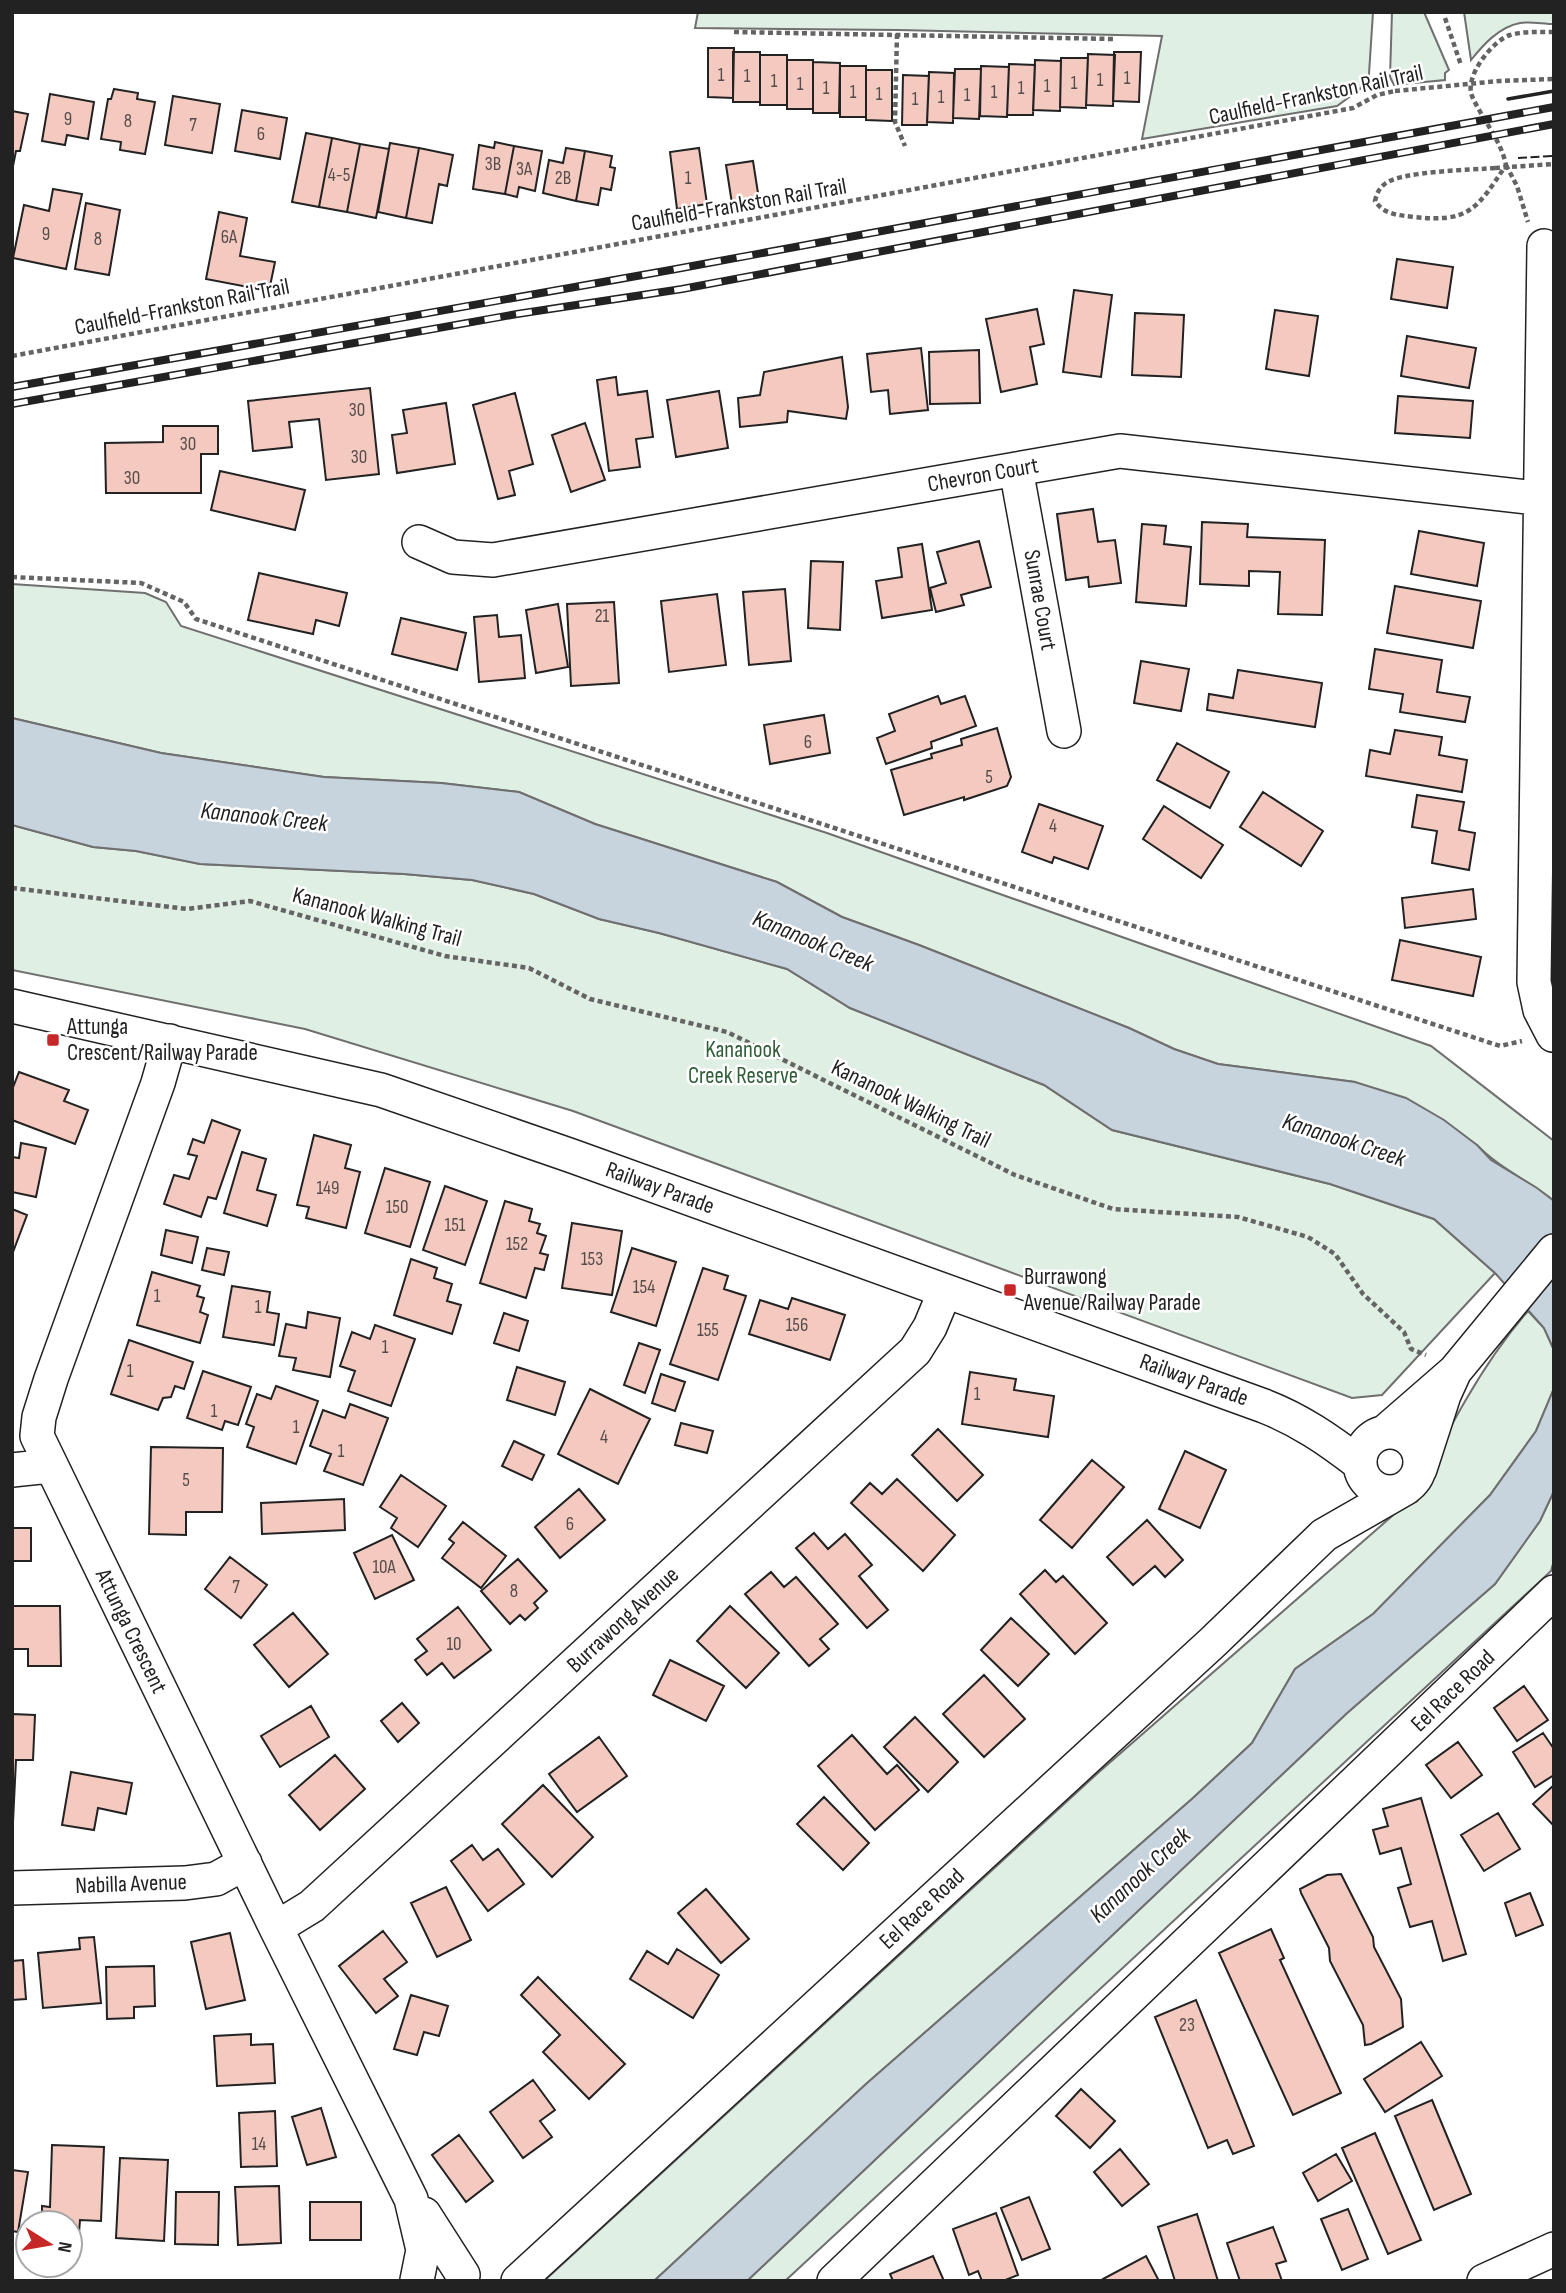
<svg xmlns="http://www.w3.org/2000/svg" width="1566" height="2293" font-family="'Sofia Sans Condensed',sans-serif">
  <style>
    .green { fill: #e0efe3; stroke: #6f6f6f; stroke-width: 2 }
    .water { fill: #c7d3dd; stroke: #6f6f6f; stroke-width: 2 }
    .building { fill: #f3c9c0; stroke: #222; stroke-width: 2 }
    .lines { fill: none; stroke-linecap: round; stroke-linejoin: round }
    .minor-casing { stroke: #222; stroke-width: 36 }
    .path { stroke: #646464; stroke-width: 4.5; stroke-dasharray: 5 3.5; stroke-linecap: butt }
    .minor { stroke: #fff; stroke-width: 33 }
    .rail-casing { stroke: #222; stroke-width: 8 }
    .rail { stroke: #fff; stroke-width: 5; stroke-dasharray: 16; stroke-linecap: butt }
    .path-bridge { stroke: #646464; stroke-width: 4.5; stroke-dasharray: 5 3.5; stroke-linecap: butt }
    .fence { stroke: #222; stroke-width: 2; stroke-dasharray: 9 3.5; stroke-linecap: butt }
    .wall { stroke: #222; stroke-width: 3.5 }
    .poi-dot { fill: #c62828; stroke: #fff; stroke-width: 2.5 }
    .labels { text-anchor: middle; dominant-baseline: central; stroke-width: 5; stroke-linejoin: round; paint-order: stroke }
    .number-label { font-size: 19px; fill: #564c4a }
    .street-label { font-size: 23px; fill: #222; stroke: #fff }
    .poi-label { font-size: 23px; fill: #222; stroke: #fff; text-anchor: start }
    .park-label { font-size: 23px; fill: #2f5e38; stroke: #fff }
    .water-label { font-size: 24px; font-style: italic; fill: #222; stroke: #fff }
  </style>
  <rect width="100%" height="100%" fill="#fff"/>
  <path class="green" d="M698 12H1373L1369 74 1360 89 1337 106 1142 139 1162 36 898 30 695 28Z
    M1392 12H1424L1449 70 1445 73V80L1394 85 1390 77Z
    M1464 12H1554V24C1543 24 1530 21 1520 23 1499 27 1483 45 1471 60Z
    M12 584 145 593 166 602 181 626 827 833 1431 1046 1554 1141V1201C1529 1181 1499 1168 1477 1145L1355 1082 1218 1064 1174 1049 1129 1028 919 945 842 917 777 882 595 824 519 792 441 783 324 777 161 753 12 718Z
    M12 825 93 847 136 851 200 864 404 874 472 880 534 894 599 919 659 933 787 969 850 1008 1044 1085 1112 1130 1330 1184 1434 1219 1495 1273 1382 1395 1352 1398 573 1111 305 1029 12 970Z
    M1528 1311 1544 1328 1554 1350V1389L1536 1431 1490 1495 1373 1614 1295 1669 1252 1743 1193 1798 866 2084 654 2281H544L1099 1772 1415 1496C1447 1432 1481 1365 1528 1311Z
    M1554 1491V1560L1551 1571 785 2281H747L1346 1714 1495 1584 1540 1521Z"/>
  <path class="water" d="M12 718 161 753 324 777 441 783 519 792 595 824 777 882 842 917 919 945 1129 1028 1174 1049 1218 1064 1355 1082 1406 1098 1444 1120 1477 1145 1491 1160 1537 1188 1554 1201V1350L1544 1328 1495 1273 1434 1219 1330 1184 1112 1130 1044 1085 850 1008 787 969 659 933 599 919 534 894 472 880 404 874 200 864 136 851 93 847 12 825Z
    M1554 1388V1491L1540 1521 1495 1584 1346 1714 747 2281H654L866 2084 1193 1798 1252 1743 1295 1669 1373 1614 1490 1495 1536 1431Z"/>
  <path class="building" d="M708 48H734L733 98 708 97Z
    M733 52H760V102H733Z
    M1114 52H1141L1139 102 1113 101Z
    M1088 54 1115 55 1113 106 1086 105Z
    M760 55H787V105H760Z
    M1061 58H1088L1086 108 1060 107Z
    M787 60H813V109H787Z
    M1035 60 1061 61 1060 111 1033 110Z
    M813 62 840 63 839 113H813Z
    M1009 64 1035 65 1033 115H1007Z
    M840 66H866V117H840Z
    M981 66 1009 67 1007 117 980 116Z
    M955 69H981L979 119 953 118Z
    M866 70H892V121L866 120Z
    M929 72 954 73 953 123 927 122Z
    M903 75 929 76 927 125H902Z
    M114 89 138 93 137 99 155 102 145 154 120 150 121 142 101 139 108 99H111Z
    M50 94 94 102 88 139 67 135 65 145 42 141Z
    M173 96 220 104 212 153 165 145Z
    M242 110 287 118 280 159 235 151Z
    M12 111 28 114 20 151H16L12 171Z
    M306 133 332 138 319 207 292 202Z
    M332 138 360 144 347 212 319 207Z
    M495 142 514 146 505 194 473 189 479 145 494 148Z
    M390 143 419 148 406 218 378 212Z
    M360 144 389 149 376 218 347 212Z
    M514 146 542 151 535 191 519 187 517 197 505 194Z
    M419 148 453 155 447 186 439 184 432 223 406 218Z
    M566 148 585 151 576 201 543 193 549 160 563 163Z
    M699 148 707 204 677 209 670 152Z
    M585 151 612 156 610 167 615 168 611 190 601 188 598 205 576 201Z
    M753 161 760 206 733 210 726 165Z
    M53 189 82 194 66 269 13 258 24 205 49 211Z
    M86 203 120 210 109 275 75 269Z
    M219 212 247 218 240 256 275 262 269 291 206 279Z
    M1397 259 1453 267 1447 308 1391 299Z
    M1074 290 1112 295 1101 377 1063 372Z
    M1037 309 1044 344 1030 347 1037 384 1001 392 986 319Z
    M1275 310 1318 316 1309 376 1266 369Z
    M1135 313 1184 315 1181 377 1132 375Z
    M1407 336 1476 348 1469 388 1401 376Z
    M921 348 928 410 890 414 888 390 871 392 867 354Z
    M979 350 980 403 930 404 929 352Z
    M842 357 848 407 846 419 788 411 787 422 740 427 738 398 760 395 764 372Z
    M616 377 618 395 647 391 653 437 636 439 640 467 609 471 597 380Z
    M370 388 379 474 326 480 319 419 289 422 292 447 253 451 248 401Z
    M719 391 728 448 676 457 667 400Z
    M515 393 533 464 509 471 515 495 498 499 473 405Z
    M1398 396 1473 401 1470 438 1395 433Z
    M446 403 455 464 397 473 392 435 407 433 403 410Z
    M585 423 605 480 571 492 552 435Z
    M163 426H218V454H201V493H106L105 443 163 442Z
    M220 471 305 490 295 530 211 510Z
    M1093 509 1098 542 1115 540 1121 583 1089 587 1088 577 1066 580 1057 514Z
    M1202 522 1248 524 1247 537 1325 540 1322 615 1278 614 1280 572 1249 571V586L1200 584Z
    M1142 524 1166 526 1164 544 1191 547 1186 606 1136 602Z
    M1419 531 1484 543 1477 586 1411 574Z
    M979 541 991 587 961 595 964 605 936 612 930 588 946 583 937 552Z
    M922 544 932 610 882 618 876 581 902 577 898 548Z
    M811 561 843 562 840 630 808 628Z
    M259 573 347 593 339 626 316 620 313 634 248 620Z
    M1395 586 1481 601 1473 648 1387 633Z
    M785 589 791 661 749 665 743 592Z
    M717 594 726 665 669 672 661 601Z
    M614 602 619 683 571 686 567 604Z
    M558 604 568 667 536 673 526 610Z
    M497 615 499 637 521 635 525 678 479 682 474 617Z
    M401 618 466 633 457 670 392 654Z
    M1375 649 1442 660 1437 692 1470 697 1465 722 1400 712 1403 694 1369 689Z
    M1141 661 1189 669 1181 711 1134 703Z
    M1238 670 1322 683 1315 727 1207 710 1209 694 1233 698Z
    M938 696 941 704 965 696 976 726 931 742 932 748 886 764 877 738 895 731 889 714Z
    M824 715 830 753 770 764 764 725Z
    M997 728 1011 777 1007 786 964 800V797L904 815 891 770 932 758 931 754 962 745 961 739Z
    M1395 730 1442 737 1439 755 1467 760 1462 792 1366 776 1370 750 1390 754Z
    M1177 743 1229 772 1210 808 1157 780Z
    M1263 792 1323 831 1301 866 1240 827Z
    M1417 795 1464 802 1459 830 1475 833 1469 870 1432 863 1437 831 1412 827Z
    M1039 804 1103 826 1088 869 1054 857 1052 863 1022 852Z
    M1164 806 1223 845 1201 878 1143 839Z
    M1473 889 1476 919 1405 928 1402 898Z
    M1400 940 1481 957 1473 996 1392 980Z
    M19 1072 69 1090 64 1101 88 1110 75 1144 12 1120V1090Z
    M212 1120 240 1130 216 1199 208 1197 201 1217 164 1204 174 1175 189 1179 197 1156 188 1154 193 1139 204 1143Z
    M314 1135 351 1145 345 1168 360 1172 346 1228 306 1218 309 1207 297 1205Z
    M21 1143 46 1148 36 1197 12 1192V1157L19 1158Z
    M242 1152 266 1159 257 1190 276 1195 267 1226 224 1213Z
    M385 1168 430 1182 410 1247 365 1233Z
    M445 1186 487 1201 465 1265 423 1250Z
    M505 1201 532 1209 529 1221 540 1224 537 1233 546 1236 540 1253 548 1255 544 1270 535 1268 526 1298 480 1283Z
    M12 1209 27 1215 13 1252H12Z
    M572 1223 622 1231 612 1295 562 1288Z
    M166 1230 198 1237 192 1263 161 1255Z
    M207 1248 229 1252 224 1275 202 1270Z
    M632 1248 676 1262 656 1326 611 1312Z
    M411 1259 437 1268 434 1278 452 1284 447 1301 461 1305 452 1334 394 1315Z
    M703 1268 728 1276 724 1289 746 1296 718 1380 670 1364Z
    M152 1272 200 1286 197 1296 204 1298 200 1312 208 1315 200 1343 137 1325Z
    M232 1286 270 1292 267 1312 279 1314 274 1345 223 1337Z
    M792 1298 845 1315 830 1360 749 1334 760 1300 788 1309Z
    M308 1312 340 1318 330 1377 293 1370 296 1358 279 1356 286 1324 306 1328Z
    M504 1313 528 1321 519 1351 494 1343Z
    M375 1325 415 1339 391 1406 348 1391 355 1371 340 1366 352 1332 370 1339Z
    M129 1340 193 1362 184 1389 175 1386 171 1397 163 1398 158 1410 111 1394Z
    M639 1343 660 1350 645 1393 624 1385Z
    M517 1367 565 1382 555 1415 507 1400Z
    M203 1371 251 1387 238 1425 225 1421 222 1430 187 1418Z
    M970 1372 1016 1379 1014 1390 1054 1396 1048 1437 962 1424Z
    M661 1374 685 1382 675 1411 652 1403Z
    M276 1386 318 1401 296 1464 247 1447 254 1427 246 1424 257 1394 271 1399Z
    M590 1389 650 1419 618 1484 558 1454Z
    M350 1404 388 1418 363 1485 324 1471 331 1454 310 1446 323 1410 345 1418Z
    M681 1423 713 1431 707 1453 675 1445Z
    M938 1429 983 1475 957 1501 912 1455Z
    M514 1441 544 1455 532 1480 502 1466Z
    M151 1447 223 1448 222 1512H186V1535L149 1534Z
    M1185 1451 1226 1470 1200 1528 1159 1509Z
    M1092 1460 1124 1487 1072 1548 1040 1520Z
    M401 1475 446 1506 418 1547 391 1528 397 1518 380 1507Z
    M897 1479 955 1535 923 1571 851 1503 870 1483 882 1494Z
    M579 1489 605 1520 560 1558 535 1527Z
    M344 1499 345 1530 262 1534 261 1503Z
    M1147 1520 1183 1560 1165 1577 1155 1566 1133 1585 1107 1557Z
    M463 1522 506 1556 481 1588 442 1558 454 1543 449 1539Z
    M12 1528H31V1561H12Z
    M814 1533 828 1549 845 1534 872 1565 859 1576 888 1610 867 1628 796 1548Z
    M392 1535 414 1580 375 1599 354 1553Z
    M230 1557 267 1585 241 1618 205 1589Z
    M518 1559 547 1591 534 1603 538 1608 525 1620 520 1615 510 1624 481 1591Z
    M1045 1570 1056 1582 1063 1576 1107 1623 1075 1654 1020 1594Z
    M771 1572 784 1587 796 1577 838 1624 820 1639 829 1649 809 1666 745 1594Z
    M12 1606H60L61 1666H28V1649H12Z
    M730 1606 779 1653 746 1688 697 1641Z
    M458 1607 491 1650 454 1678 442 1663 427 1675 415 1660 427 1651 417 1639Z
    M293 1613 328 1654 289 1687 254 1645Z
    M1011 1618 1049 1654 1018 1686 981 1650Z
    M670 1660 724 1686 706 1721 653 1695Z
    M984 1675 1025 1719 984 1757 943 1714Z
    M1524 1686 1548 1720 1517 1741 1494 1708Z
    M402 1703 419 1723 398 1742 381 1721Z
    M311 1706 329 1737 280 1767 261 1736Z
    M12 1714 35 1715 33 1760H16L13 1822Z
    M915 1717 958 1762 928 1792 884 1747Z
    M1543 1733 1554 1749V1775L1535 1787 1513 1752Z
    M852 1735 887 1774 897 1765 919 1790 875 1830 818 1766Z
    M599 1737 627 1776 577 1812 549 1774Z
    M1458 1742 1482 1775 1451 1798 1426 1765Z
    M335 1755 365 1789 320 1830 289 1795Z
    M71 1772 132 1783 126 1814 98 1808 94 1830 62 1825Z
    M543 1785 593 1837 552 1877 502 1824Z
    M1554 1785V1826L1533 1804Z
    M824 1797 869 1843 843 1870 797 1824Z
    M1421 1798 1466 1954 1443 1961 1432 1921 1410 1927 1398 1888 1411 1884 1401 1848 1380 1854 1373 1830 1388 1826 1383 1809Z
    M1498 1813 1520 1849 1484 1871 1461 1835Z
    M472 1845 483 1860 498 1849 524 1884 488 1911 451 1861Z
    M1341 1874 1373 1937 1374 1947 1401 1999 1403 2027 1371 2044 1365 2045 1363 2025 1330 1961 1329 1948 1301 1893 1300 1889 1327 1875Z
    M446 1887 471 1940 437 1957 411 1903Z
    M706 1889 749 1939 721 1963 678 1913Z
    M1530 1893 1543 1925 1516 1936 1505 1903Z
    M1271 1929 1284 1958 1280 1960 1341 2093 1293 2115 1219 1953Z
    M383 1931 407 1962 384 1979 398 1996 376 2013 339 1966Z
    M230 1933 245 2000 206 2009 191 1942Z
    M94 1937 101 2003 43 2008 38 1953 80 1949 79 1938Z
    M677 1949 719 1975 693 2018 630 1979 647 1951 668 1964Z
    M23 1960 26 1999 12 2000V1961Z
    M154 1966 155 2006 134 2007V2018L107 2019 106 1967Z
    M538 1977 625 2064 589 2099 543 2052 560 2035 521 1995Z
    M411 1995 448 2006 439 2036 424 2032 417 2055 394 2049Z
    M1196 2000 1254 2146 1233 2154 1227 2140 1208 2148 1155 2017Z
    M251 2034V2045L273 2044 275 2083 217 2086 214 2036Z
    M1421 2042 1442 2076 1385 2112 1364 2079Z
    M533 2080 555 2110 540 2121 552 2137 523 2158 490 2112Z
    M1081 2089 1115 2121 1090 2148 1056 2116Z
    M1432 2100 1471 2194 1434 2210 1395 2116Z
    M321 2108 336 2157 307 2165 292 2117Z
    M275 2111 277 2166 241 2167 239 2113Z
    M1375 2133 1421 2240 1388 2254 1342 2148Z
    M459 2135 493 2181 466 2202 432 2155Z
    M52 2145 104 2147 101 2221 80 2220 79 2233 70 2232V2223H42V2206L50 2207Z
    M1120 2149 1149 2184 1122 2206 1094 2172Z
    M1336 2154 1352 2181 1318 2201 1303 2173Z
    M120 2158 168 2160 164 2241 116 2238Z
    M12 2170 28 2172 18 2232 12 2231Z
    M279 2186 281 2243 238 2245 235 2187Z
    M176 2192H219L218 2245 175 2244Z
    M1029 2197 1050 2249 1022 2260 1001 2208Z
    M310 2202H361V2240H310Z
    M1348 2209 1368 2259 1342 2270 1321 2219Z
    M996 2213 1018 2275 1003 2281H982L978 2271 969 2275 953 2229Z
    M1197 2214 1218 2281H1175L1158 2227Z
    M1273 2227 1286 2261 1276 2264 1282 2281H1240L1227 2243Z
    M933 2256 944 2281H893L890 2274Z
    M1146 2256 1159 2281H1104L1103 2279Z"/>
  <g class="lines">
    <g class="minor-casing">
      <path id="minor" d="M1544 246 1534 982 1540 1010 1553 1035
        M1016 469 1064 731
        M419 542 453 557 493 560 1120 451 1554 500
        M12 1006 381 1090 572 1156 1264 1406C1300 1420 1329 1440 1360 1464
        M170 1041 158 1083 51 1379 39 1417 37 1436 276 1928 411 2199 423 2250 417 2280
        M1386 1431 1455 1371 1554 1251
        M1360 1462a30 30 0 1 1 60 0a30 30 0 1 1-60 0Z
        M1420 1469 1444 1395 1454 1373
        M12 1470 50 1466
        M12 1888 185 1883 216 1879 245 1863
        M276 1928 312 1906 915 1351 930 1327 945 1291
        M424 2214 463 2275
        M518 2281 1213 1642 1324 1535 1406 1488
        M834 2281 1554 1592
        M1484 2281 1554 2249"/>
    </g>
    <path class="path" d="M1445 18 1461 65
      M734 32 1114 39
      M897 34 895 122 905 146
      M1506 165 1517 186 1528 222
      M1495 168C1472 170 1403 171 1386 183 1379 188 1377 193 1375 201 1385 215 1398 215 1414 217 1469 223 1477 209 1506 165 1501 140 1482 119 1472 96 1464 77 1492 41 1510 35 1525 31 1539 32 1554 32
      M12 356 1353 108 1377 95 1395 91
      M12 577 141 583 184 602 196 619 1500 1046 1522 1041
      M12 888 187 909 250 901 445 956 529 968 590 999 727 1032 1015 1175 1113 1209 1238 1217 1308 1237 1335 1254 1363 1294 1404 1332 1411 1349 1426 1355"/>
    <use href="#minor" class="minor"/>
    <g class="rail-casing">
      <path id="rail" d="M12 387 676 269 1554 107
        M12 404 517 314 682 289 1554 124"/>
    </g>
    <use href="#rail" class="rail"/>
    <path class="path-bridge" d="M1395 91 1499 81 1554 79
      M1495 168 1554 164"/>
    <path class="fence" d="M1518 158 1554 156"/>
    <path class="wall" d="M1508 99 1554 91"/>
  </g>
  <g class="poi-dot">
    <rect x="46" y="1033" width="14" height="14" rx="3.5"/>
    <rect x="1003" y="1283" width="14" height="14" rx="3.5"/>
  </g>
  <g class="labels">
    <g class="number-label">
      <text x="721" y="75">1</text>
      <text x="747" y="76">1</text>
      <text x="1127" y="78">1</text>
      <text x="1100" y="80">1</text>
      <text x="774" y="81">1</text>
      <text x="1074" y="83">1</text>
      <text x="800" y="84">1</text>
      <text x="1047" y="86">1</text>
      <text x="826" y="88">1</text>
      <text x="1021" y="88">1</text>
      <text x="853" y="92">1</text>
      <text x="994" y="92">1</text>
      <text x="879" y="94">1</text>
      <text x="967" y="95">1</text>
      <text x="941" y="97">1</text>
      <text x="915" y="99">1</text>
      <text x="68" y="119">9</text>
      <text x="128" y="121">8</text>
      <text x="193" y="125">7</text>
      <text x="261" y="134">6</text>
      <text x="493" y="164">3B</text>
      <text x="524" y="169">3A</text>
      <text x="339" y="175">4-5</text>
      <text x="563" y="178">2B</text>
      <text x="688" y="178">1</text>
      <text x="46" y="234">9</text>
      <text x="229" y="237">6A</text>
      <text x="98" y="239">8</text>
      <text x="357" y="410">30</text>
      <text x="188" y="444">30</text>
      <text x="359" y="457">30</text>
      <text x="132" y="478">30</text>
      <text x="602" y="616">21</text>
      <text x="808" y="742">6</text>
      <text x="989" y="777">5</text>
      <text x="1053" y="826">4</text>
      <text x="328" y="1188">149</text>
      <text x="397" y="1207">150</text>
      <text x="455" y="1225">151</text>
      <text x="517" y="1244">152</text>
      <text x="592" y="1259">153</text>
      <text x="644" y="1287">154</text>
      <text x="157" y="1296">1</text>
      <text x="258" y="1307">1</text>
      <text x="797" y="1325">156</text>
      <text x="708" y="1330">155</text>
      <text x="385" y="1347">1</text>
      <text x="130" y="1371">1</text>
      <text x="977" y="1394">1</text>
      <text x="214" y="1411">1</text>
      <text x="296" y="1427">1</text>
      <text x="604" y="1437">4</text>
      <text x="341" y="1451">1</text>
      <text x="186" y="1480">5</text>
      <text x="570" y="1524">6</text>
      <text x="384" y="1567">10A</text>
      <text x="236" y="1587">7</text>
      <text x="514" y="1591">8</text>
      <text x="454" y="1644">10</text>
      <text x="1187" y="2025">23</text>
      <text x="259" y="2144">14</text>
    </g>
    <g class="street-label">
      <text transform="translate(1316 95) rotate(-12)">Caulfield-Frankston Rail Trail</text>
      <text transform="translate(739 205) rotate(-10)">Caulfield-Frankston Rail Trail</text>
      <text transform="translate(182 307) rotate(-11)">Caulfield-Frankston Rail Trail</text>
      <text transform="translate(983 475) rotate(-10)">Chevron Court</text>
      <text transform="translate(1040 600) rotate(80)">Sunrae Court</text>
      <text transform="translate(377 917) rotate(15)">Kananook Walking Trail</text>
      <text transform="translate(911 1104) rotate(26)">Kananook Walking Trail</text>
      <text transform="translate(660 1188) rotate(20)">Railway Parade</text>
      <text transform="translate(1194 1380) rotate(20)">Railway Parade</text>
      <text transform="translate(623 1620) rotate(-43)">Burrawong Avenue</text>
      <text transform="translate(131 1631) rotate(64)">Attunga Crescent</text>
      <text transform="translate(1453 1691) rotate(-44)">Eel Race Road</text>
      <text transform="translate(131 1884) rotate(-2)">Nabilla Avenue</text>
      <text transform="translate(922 1909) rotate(-43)">Eel Race Road</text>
    </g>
    <g class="poi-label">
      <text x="67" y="1027">Attunga<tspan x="67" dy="26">Crescent/Railway Parade</tspan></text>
      <text x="1024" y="1277">Burrawong<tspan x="1024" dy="26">Avenue/Railway Parade</tspan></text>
    </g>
    <g class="park-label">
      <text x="743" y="1050">Kananook<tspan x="743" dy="26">Creek Reserve</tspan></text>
    </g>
    <g class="water-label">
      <text transform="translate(264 817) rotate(6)">Kananook Creek</text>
      <text transform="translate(813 941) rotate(22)">Kananook Creek</text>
      <text transform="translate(1344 1140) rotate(18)">Kananook Creek</text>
      <text transform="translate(1140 1875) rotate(-43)">Kananook Creek</text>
    </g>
  </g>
  <rect width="1566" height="2293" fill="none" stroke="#222222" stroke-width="28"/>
  <g transform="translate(49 2244) rotate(101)"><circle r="33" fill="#ffffff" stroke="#a7a7a7" stroke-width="2"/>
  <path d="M0-5L12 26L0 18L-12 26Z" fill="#c62828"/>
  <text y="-10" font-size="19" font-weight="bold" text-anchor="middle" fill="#222222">N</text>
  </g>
</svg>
